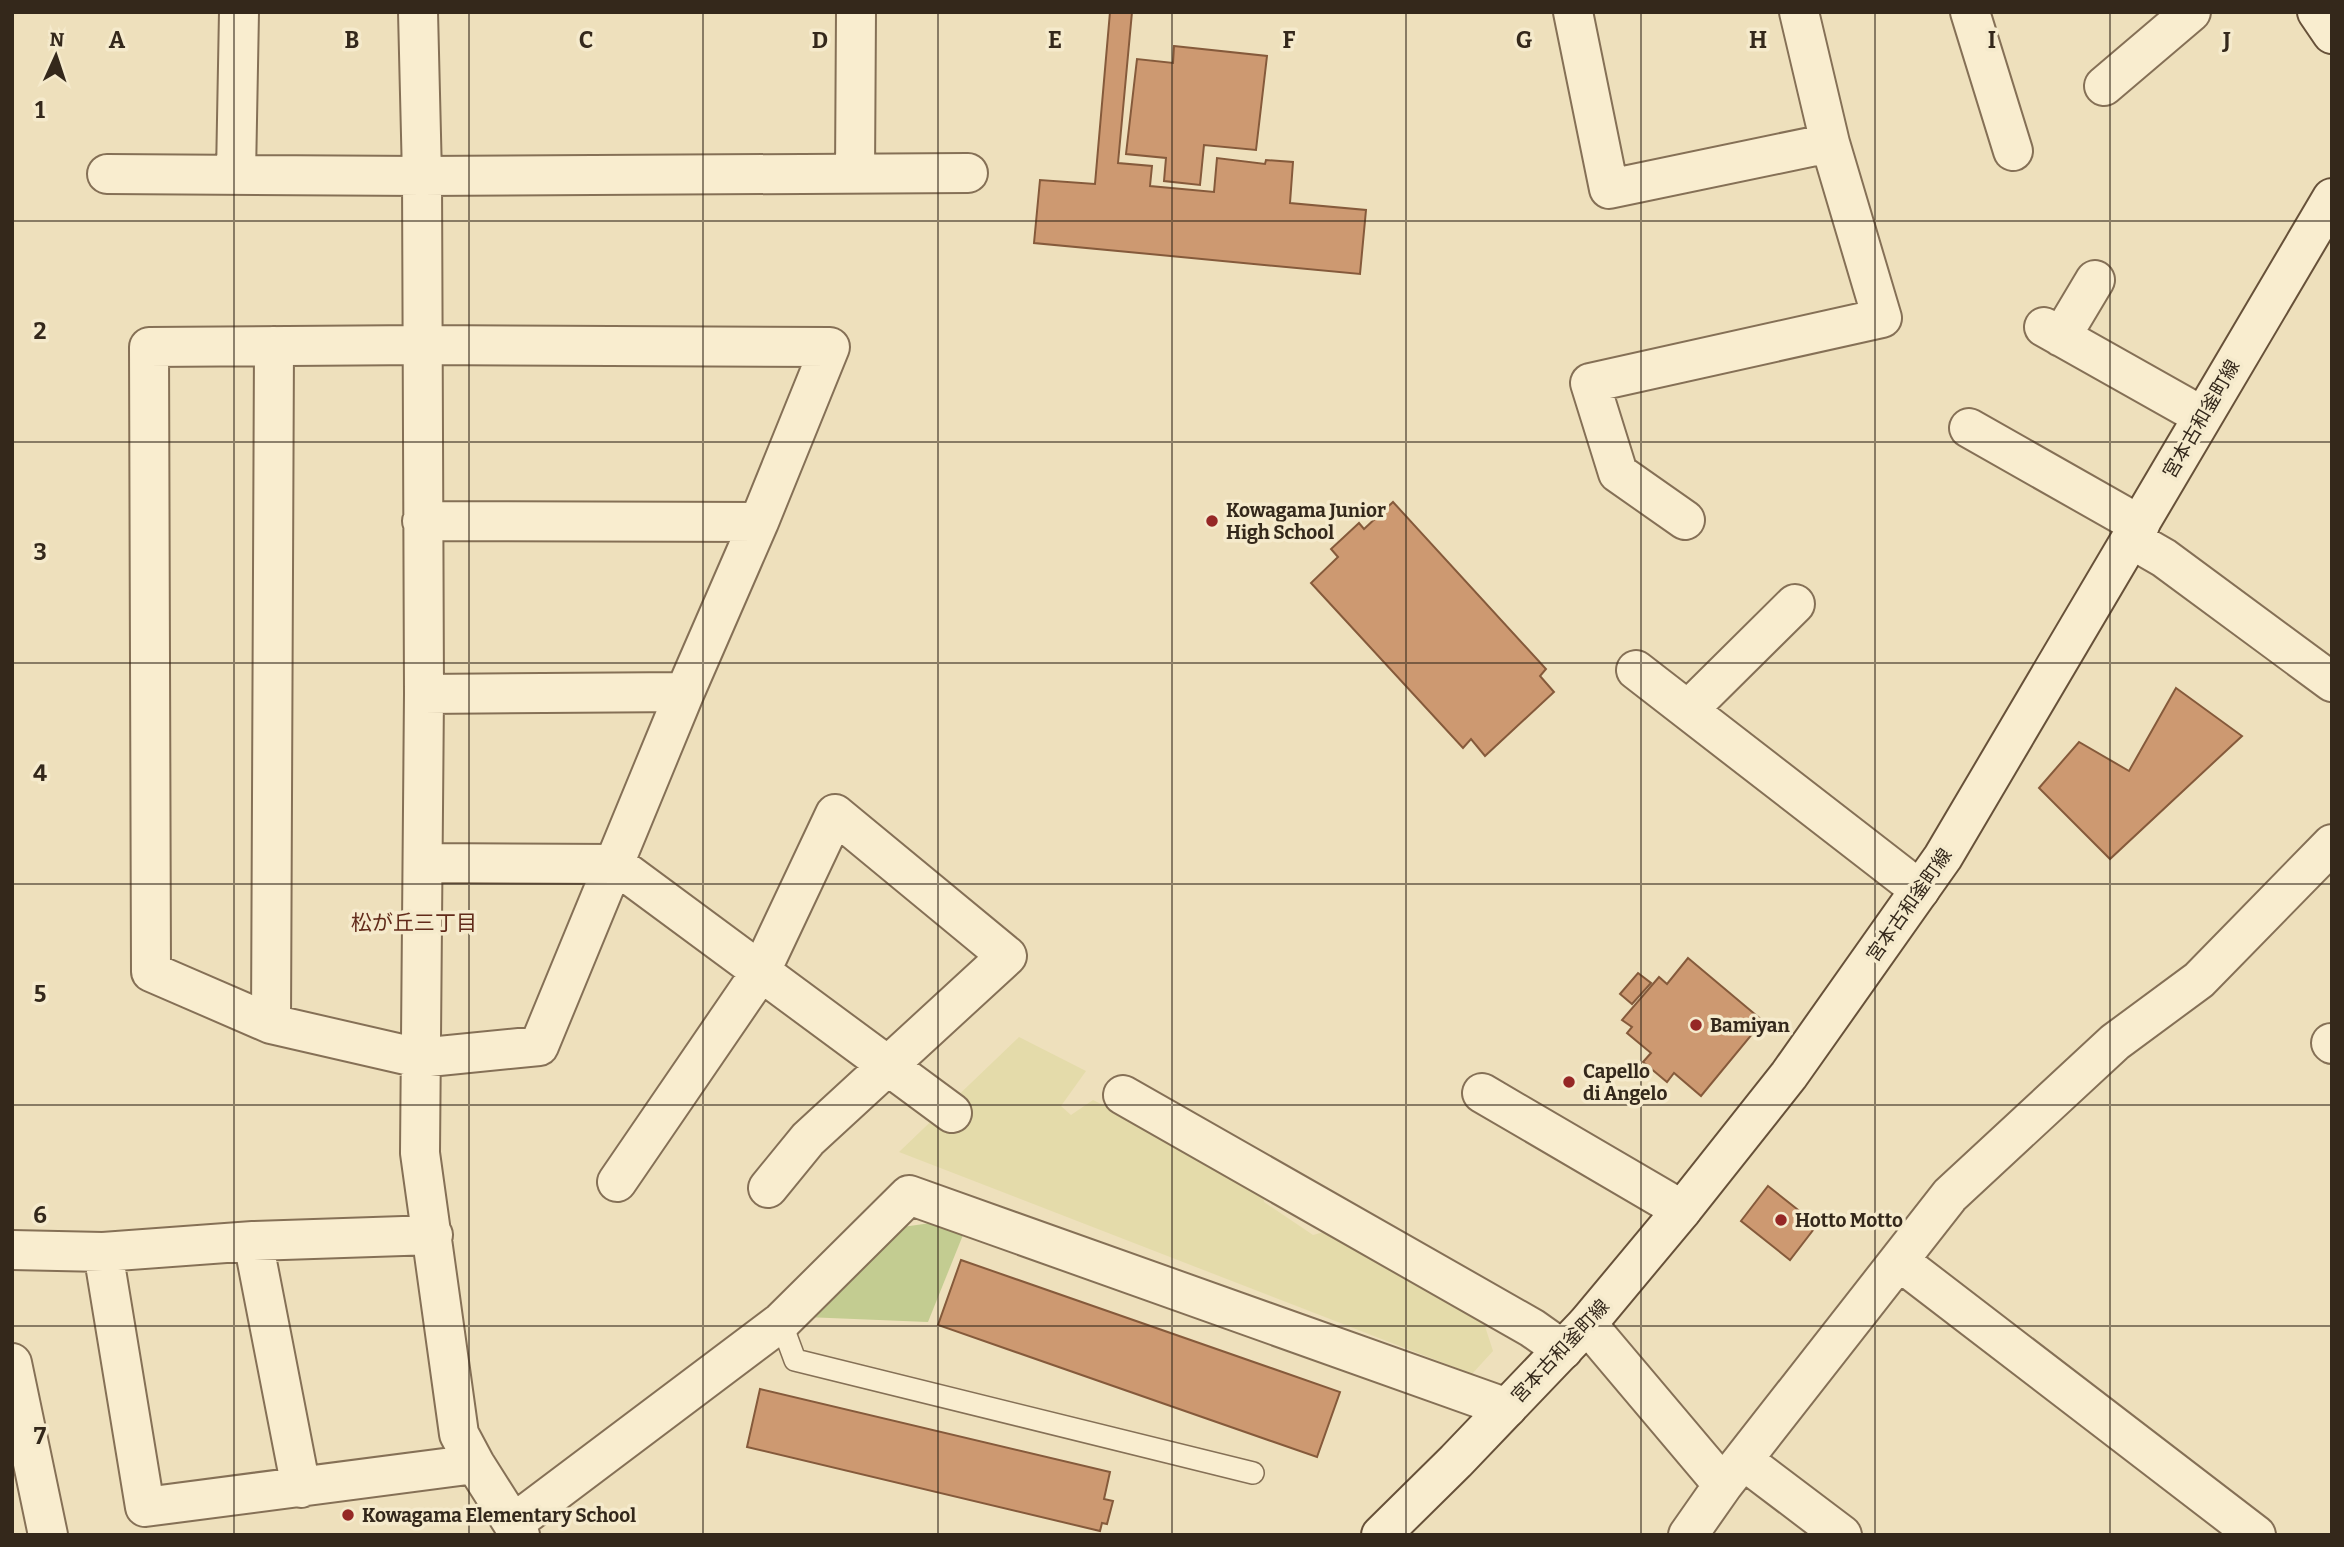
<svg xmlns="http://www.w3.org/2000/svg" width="2344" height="1547" font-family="Bitter,'Noto Sans JP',serif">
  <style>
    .farmland { fill: #e4dbaa }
    .green { fill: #c3cc91 }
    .building { fill: #cd9971; stroke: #855a3b; stroke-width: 2 }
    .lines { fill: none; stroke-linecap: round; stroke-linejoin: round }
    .lane-casing { stroke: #857056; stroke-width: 24 }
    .street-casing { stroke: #857056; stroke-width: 42 }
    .secondary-casing { stroke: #675139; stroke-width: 42 }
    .lane { stroke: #f9edcf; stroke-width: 21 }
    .street { stroke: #f9edcf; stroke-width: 38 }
    .secondary { stroke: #f9edcf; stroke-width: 38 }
    .grid { fill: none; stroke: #34281b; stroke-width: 2; stroke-opacity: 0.55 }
    .poi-dot { fill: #952725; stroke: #f5eacc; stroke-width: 2.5 }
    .labels { text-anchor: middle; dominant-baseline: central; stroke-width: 7; stroke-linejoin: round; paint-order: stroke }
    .street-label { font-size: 19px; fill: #34281b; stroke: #f5eacc }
    .poi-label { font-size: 19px; font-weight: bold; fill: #34281b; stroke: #f5eacc; text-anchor: start }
    .neighbourhood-label { font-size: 21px; fill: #612a1a; stroke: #f5eacc }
    .grid-label { font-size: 23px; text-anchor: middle; font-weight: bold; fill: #34281b; stroke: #f5eacc; stroke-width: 7; stroke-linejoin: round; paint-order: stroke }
  </style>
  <rect width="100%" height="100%" fill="#eee0bc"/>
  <path class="farmland" d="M1019 1037 1086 1071 1061 1106 1071 1115 1093 1100 1262 1184 1264 1202 1313 1235 1331 1230 1481 1314 1493 1351 1472 1374 899 1152Z"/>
  <path class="green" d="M931 1223 965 1230 928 1322 805 1317 895 1228Z"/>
  <path class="building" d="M1110 12H1132L1118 163 1152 166 1150 186 1214 192 1217 158 1265 164 1266 160 1293 162 1290 203 1366 210 1360 274 1034 243 1040 180 1095 184Z
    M1174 46 1267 56 1256 150 1204 145 1200 185 1164 181 1166 158 1126 154 1137 59 1173 63Z
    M1393 502 1546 669 1540 676 1554 692 1485 756 1471 739 1463 748 1311 583 1338 557 1331 549 1359 523 1364 529Z
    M2176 688 2242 736 2110 859 2039 788 2079 742 2129 771Z
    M1688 958 1763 1021 1701 1096 1674 1073 1667 1082 1643 1062 1651 1053 1627 1033 1632 1027 1622 1020 1659 977 1667 984Z
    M1638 973 1651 983 1632 1004 1620 994Z
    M1768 1186 1817 1225 1790 1260 1741 1221Z
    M961 1260 1340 1392 1317 1457 938 1325Z
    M760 1389 1110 1472 1104 1499 1113 1501 1107 1524 1102 1523 1100 1531 747 1447Z"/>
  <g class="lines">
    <g class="lane-casing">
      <path id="lane" d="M781 1322 795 1360 1253 1473"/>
    </g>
    <g class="street-casing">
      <path id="street" d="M418 12 422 176 424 694 420 1153 459 1434 475 1464 520 1535
        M1573 12 1609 189 1830 143
        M1970 12 2013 151
        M2104 86 2191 12
        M855 173 856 12
        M107 174 422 176 968 173
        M236 174 239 12
        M2044 327 2202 416
        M2061 337 2095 280
        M423 345 830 347 759 522 685 692 539 1046 419 1058 271 1024 151 972 149 347Z
        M1969 428 2140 525
        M1685 520 1618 473 1590 383 1882 318 1830 143 1799 12
        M422 521 759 522
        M2131 539 2164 558 2332 682
        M1636 670 1920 890
        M424 694 685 692
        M1688 710 1795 604
        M423 863 615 864 952 1113
        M271 1024 274 346
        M2331 1043 2332 1044
        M1482 1093 1682 1210
        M1123 1095 1532 1328 1563 1350
        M617 1182 760 973 835 814 1007 956 808 1139 768 1188
        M253 1241 301 1488
        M12 1250 103 1252 253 1241 433 1235
        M103 1252 145 1507 475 1464
        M1899 1261 2256 1535
        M1587 1324 1723 1485
        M12 1363 48 1535
        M1743 1460 1842 1535
        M514 1523 781 1322 909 1195 1507 1408
        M1688 1535 1723 1485 1950 1195 2115 1042 2199 980 2332 844"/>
    </g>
    <g class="secondary-casing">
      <path id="secondary" d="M2317 12 2332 34
        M1381 1535 1456 1461 1587 1324 1682 1210 1789 1075 1943 857 2332 198"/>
    </g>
    <use href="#lane" class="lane"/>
    <use href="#street" class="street"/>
    <use href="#secondary" class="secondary"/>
  </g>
  <path class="grid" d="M234 12V1535M469 12V1535M703 12V1535M938 12V1535M1172 12V1535M1406 12V1535M1641 12V1535M1875 12V1535M2110 12V1535M12 221H2332M12 442H2332M12 663H2332M12 884H2332M12 1105H2332M12 1326H2332"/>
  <g class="poi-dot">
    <circle cx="1212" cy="521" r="7"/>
    <circle cx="1696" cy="1025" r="7"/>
    <circle cx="1569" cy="1082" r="7"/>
    <circle cx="1781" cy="1220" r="7"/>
    <circle cx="348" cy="1515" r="7"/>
  </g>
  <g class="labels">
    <g class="street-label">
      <text transform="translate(2201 419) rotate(-60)">宮本古和釜町線</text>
      <text transform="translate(1909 905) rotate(-55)">宮本古和釜町線</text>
      <text transform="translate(1560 1351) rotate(-47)">宮本古和釜町線</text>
    </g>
    <g class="poi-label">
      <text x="1226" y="510">Kowagama Junior<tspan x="1226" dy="22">High School</tspan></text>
      <text x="1710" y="1025">Bamiyan</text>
      <text x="1583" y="1071">Capello<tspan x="1583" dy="22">di Angelo</tspan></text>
      <text x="1795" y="1220">Hotto Motto</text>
      <text x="362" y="1515">Kowagama Elementary School</text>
    </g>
    <g class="neighbourhood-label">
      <text x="414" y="923">松が丘三丁目</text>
    </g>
  </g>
  <g class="grid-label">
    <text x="117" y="48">A</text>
    <text x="352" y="48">B</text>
    <text x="586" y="48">C</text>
    <text x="820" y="48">D</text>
    <text x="1055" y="48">E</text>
    <text x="1289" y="48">F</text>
    <text x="1524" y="48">G</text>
    <text x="1758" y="48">H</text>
    <text x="1992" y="48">I</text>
    <text x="2227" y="48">J</text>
    <text x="40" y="118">1</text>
    <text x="40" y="339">2</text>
    <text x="40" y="560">3</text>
    <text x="40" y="781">4</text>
    <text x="40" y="1002">5</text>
    <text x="40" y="1223">6</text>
    <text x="40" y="1444">7</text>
  </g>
  <rect width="2344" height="1547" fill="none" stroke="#34281b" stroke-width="28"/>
  <g transform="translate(56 56) rotate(3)" stroke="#f5eacc" stroke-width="5" paint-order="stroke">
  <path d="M0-5L12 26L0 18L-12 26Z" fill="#34281b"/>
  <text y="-10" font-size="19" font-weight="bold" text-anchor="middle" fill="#34281b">N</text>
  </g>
</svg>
